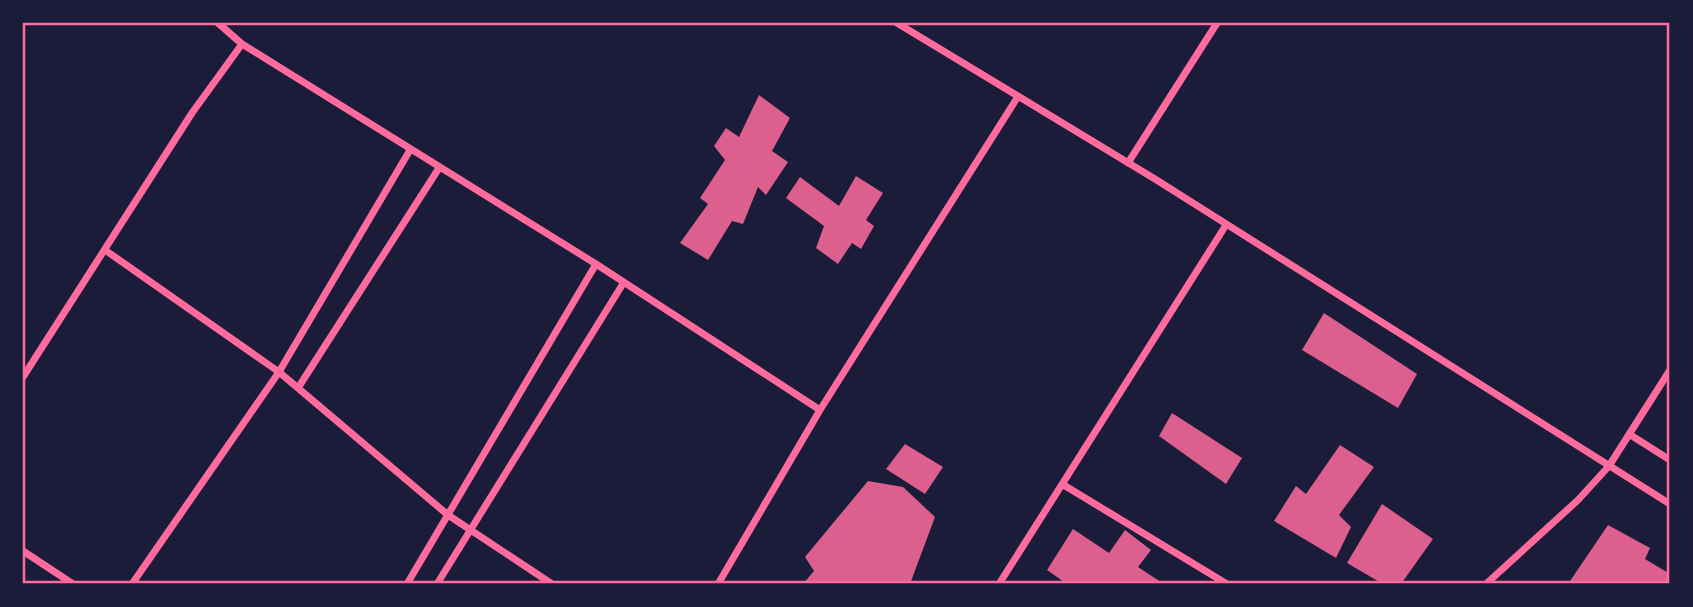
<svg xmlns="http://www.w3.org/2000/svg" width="1693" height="607" font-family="'Nunito Sans',sans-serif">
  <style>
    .building { fill: #dd5f8e }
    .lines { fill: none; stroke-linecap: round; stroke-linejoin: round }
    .minor { stroke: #ff6b9d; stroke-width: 7 }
    .neatline { fill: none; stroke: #ff6b9d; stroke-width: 2.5 }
  </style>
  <rect width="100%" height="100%" fill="#1b1b3a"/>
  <path class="building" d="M759 95 790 118 772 151 788 162 766 195 758 187 743 224 732 221 708 260 680 243 708 204 700 198 725 160 714 146 726 128 739 137Z
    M856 176 883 193 866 220 874 226 861 249 852 243 838 264 816 248 824 226 786 198 800 177 839 206Z
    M1324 313 1417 374 1398 408 1302 350Z
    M1172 413 1242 458 1226 484 1159 436Z
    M905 444 943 467 925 494 886 469Z
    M1340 445 1374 467 1339 515 1351 527 1336 558 1274 521 1296 486 1306 494Z
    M868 481 903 487 935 517 910 584H803L814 571 805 557Z
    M1382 504 1433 539 1401 584H1383L1347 563Z
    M1608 525 1650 548 1645 559 1670 574V584H1568Z
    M1073 529 1109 553 1125 530 1151 550 1138 567 1164 584H1067L1047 570Z"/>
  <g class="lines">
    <path class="minor" d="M218 23 242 44 596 264 820 410
      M897 23 1155 179 1670 504
      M1128 163 1217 23
      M105 250 279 372 448 515 552 584
      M23 377 192 113 242 44
      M298 388 439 168
      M1629 434 1670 460
      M1062 484 1227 584
      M23 551 73 584
      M132 584 279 372 410 150
      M407 584 596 264
      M437 584 624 282
      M718 584 820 410 1017 98
      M999 584 1226 225
      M1486 584 1578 500 1609 466 1670 370"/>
  </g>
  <rect width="1693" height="607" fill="none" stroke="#1b1b3a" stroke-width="49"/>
  <rect x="24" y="24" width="1644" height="558" class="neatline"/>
</svg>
